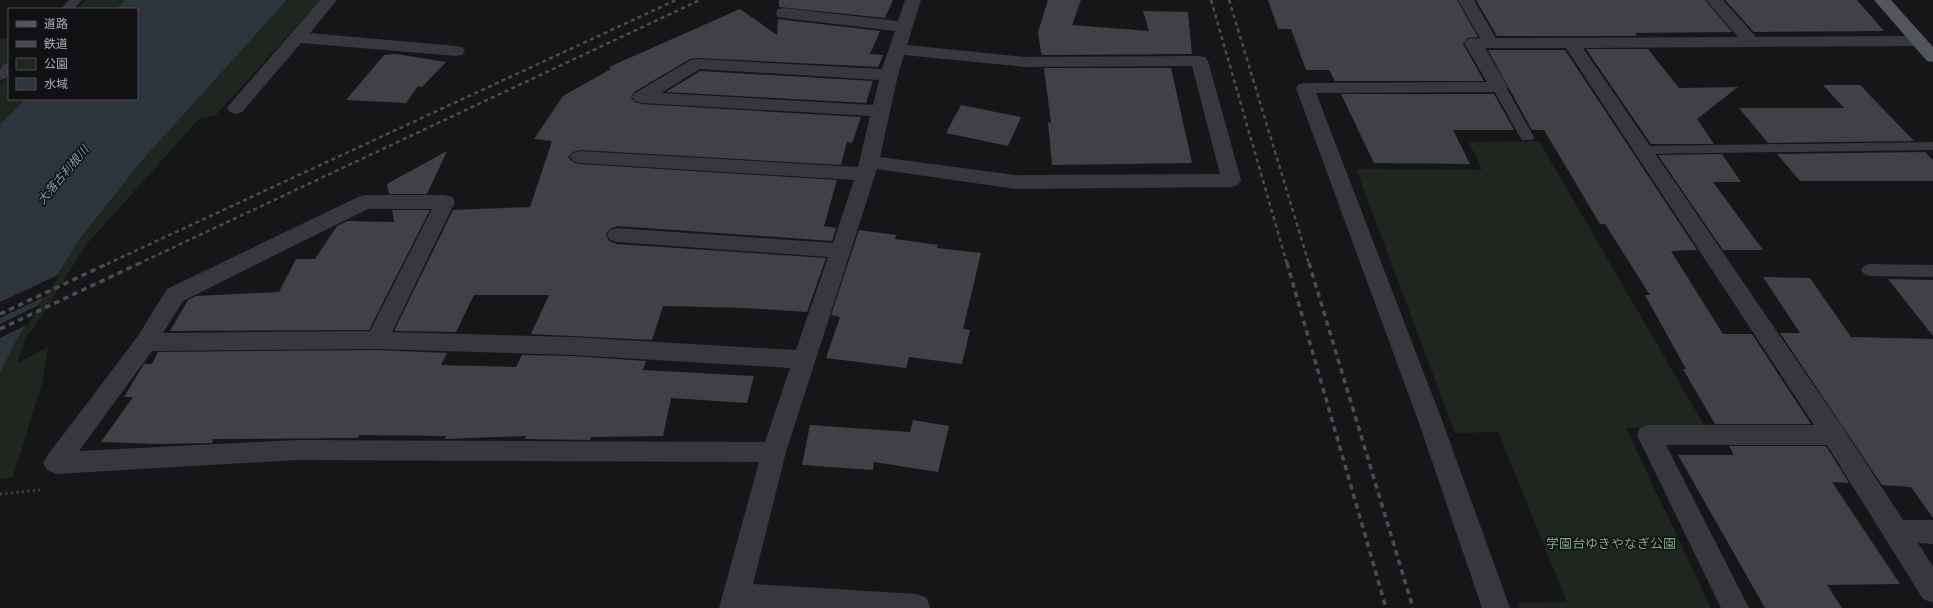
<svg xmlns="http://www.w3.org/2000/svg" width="1933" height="608" font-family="'Archivo Narrow','Noto Sans JP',sans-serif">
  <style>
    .green { fill: #1e261f }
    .water { fill: #2c353c }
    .pier { fill: #161618 }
    .building { fill: #404145 }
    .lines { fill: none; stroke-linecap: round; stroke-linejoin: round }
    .path { stroke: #3d3f44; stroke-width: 3; stroke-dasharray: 2 3.5; stroke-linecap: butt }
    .service { fill: #37383d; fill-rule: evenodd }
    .minor { fill: #37383d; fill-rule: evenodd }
    .primary { fill: #53555c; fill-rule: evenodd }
    .rail-far1 { stroke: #4a4c52; stroke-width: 2.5; stroke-dasharray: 4 3.5; stroke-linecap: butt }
    .rail { stroke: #4a4c52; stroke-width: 3.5; stroke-dasharray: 5.5 4.5; stroke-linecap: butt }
    .labels { text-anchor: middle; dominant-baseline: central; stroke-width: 3; stroke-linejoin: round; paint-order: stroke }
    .water-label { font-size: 12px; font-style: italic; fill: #7f9bb3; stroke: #111113 }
    .near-park-label { font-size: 13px; fill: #7fa381; stroke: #111113 }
  </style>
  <rect width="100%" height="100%" fill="#161618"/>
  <path class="green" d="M85 0H125L116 9H76Z
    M287 0H320L215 116 199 119 86 245 36 325 27 335 17 363 48 347 43 380 13 477 0 479V373L16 341 79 240 139 164Z
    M0 38H9V59L0 68Z
    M9 76V99H26L0 124V84Z
    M1539 141 1704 425 1626 428 1711 608H1519L1517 603 1567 602 1498 432 1455 433 1356 169 1482 170 1469 142Z"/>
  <path class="water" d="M125 0H287L139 164 79 240 16 341 0 373V124L26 99H137V9H116Z"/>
  <path class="pier" d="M60 274 46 296 0 318V302Z
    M41 304 29 324 0 338V324Z"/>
  <path class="building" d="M779 0H893L885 18 779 7Z
    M1048 0H1081L1072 25 1149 31 1143 11 1188 12 1192 54 1043 55 1041 53 1038 32Z
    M1268 0H1457L1478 37 1467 38 1463 44 1484 81H1335L1329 70H1306L1291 29H1278Z
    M1476 0H1705L1732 32 1635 33 1637 36H1497Z
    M1725 0H1857L1884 31 1754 32Z
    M740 9 777 35 778 19 880 31 870 54 883 55 878 67 697 58 690 59 634 92 631 98 635 102 641 104 861 117 852 143 847 142 841 165 580 150 573 152 568 157 573 162 580 164 837 180 824 226 836 228 832 241 617 226 610 229 606 234 609 241 617 244 826 258 807 312 745 308 663 306 652 340 531 334 549 295H474L456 332 394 331 453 210 530 207 552 141 534 139 563 96 611 69 609 67Z
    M1586 49H1648L1679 88 1738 87 1697 119 1714 144H1651Z
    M1488 50H1565L1697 250 1671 251 1723 334H1752L1811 424H1715L1683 369H1686L1645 295H1650L1605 224H1600L1544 130H1532Z
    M396 54 446 62 422 87 418 86 406 103 346 100 384 55Z
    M1044 68H1171L1192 163 1052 165 1048 122 1051 123Z
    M700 71 873 81 866 103 666 92Z
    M1823 85H1860L1914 141 1768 143 1739 108H1844Z
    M1341 94H1494L1514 130H1453L1470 164 1374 163Z
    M961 105 1021 117 1008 146 946 133Z
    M447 151 427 194H389L387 184Z
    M1925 152 1933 160V181H1800L1777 154Z
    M1722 154 1741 182H1713L1763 250H1723L1658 155Z
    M392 210H430L369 330 170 331 188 300 196 296 279 292 296 259H315L337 226 348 221 394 222Z
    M859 230 896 235 895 239 938 245 937 248 981 253 963 329 970 330 962 364 909 357 906 368 826 358 840 317 831 315Z
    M1763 277 1810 278 1851 337 1933 339V518L1911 487 1882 485 1780 333H1800Z
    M1888 279 1933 280V336Z
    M377 350 447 353 441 365 516 367 522 355 572 356 646 361 643 370 754 376 747 403 671 398 663 436 591 437 590 440 525 439 526 436 445 439 446 436 359 435 358 438 213 439 212 443 158 444 101 442 133 397H124L144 364H152L158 352Z
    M913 420 949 426 938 472 874 462 873 470 802 465 810 425 910 432Z
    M1729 446H1826L1849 483 1832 482 1900 584 1827 585 1842 608H1765L1678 455H1734Z"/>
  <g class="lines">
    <path class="path" d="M0 494 41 490"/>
    <path class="service" d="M69 0H82L74 9H61Z
      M9 63V74L5 79 0 80V69L4 64Z
      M1499 83 1504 84 1506 87 1534 137 1532 140H1522L1520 137 1492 87 1494 84Z
      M1933 142V150L1644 154 1639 153 1637 150 1639 147 1644 146Z
      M1869 264 1933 265V277L1869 276 1864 274 1861 270 1864 266Z"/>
    <path class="minor" d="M320 0H337L310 33 456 46 462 47 465 51 462 55 456 56 301 43 242 112 236 114 230 112 227 108 230 104Z
      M905 0H921L907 45 1025 57 1199 56 1205 57 1208 61 1241 180 1238 185 1231 187 1015 189 877 169 786 452 753 584 917 594 927 598 930 608H719L759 462 296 460 56 474 47 470 43 463 47 456 138 336 167 289 358 197 365 195H445L452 197 455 202 392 332 572 337 796 350 828 257 617 242 610 240 607 235 610 230 617 228 833 243 854 180 580 163 573 161 570 157 573 153 580 151 858 167 870 116 641 103 635 101 632 97 635 93 691 60 697 59 882 69 895 31 784 18 778 17 776 13 778 9 784 8 898 21ZM904 55 1025 67 1192 66 1220 174 1015 175 880 157 898 75ZM700 69 879 80 873 105 661 93ZM368 209H432L370 331 163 333 183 301ZM377 349 572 355 790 368 765 442 296 440 79 451 152 351Z
      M1458 0H1474L1496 38 1738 37 1706 0H1723L1756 37 1918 36 1924 37 1927 41 1924 45 1918 46 1583 48 1843 428 1903 520H1933V544L1918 543 1933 566V603L1923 599 1827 445H1666L1749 608H1721L1637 435 1640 428 1649 425H1814L1566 48H1485L1508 87 1505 91 1499 92 1316 93 1443 423 1510 608H1482L1419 423 1296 88 1299 84 1305 83 1487 82 1464 43 1467 39 1480 38Z"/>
    <path class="primary" d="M1874 0H1891L1933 47V62L1927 61Z"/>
    <path class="rail-far1" d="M1211 0 1287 264
      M1229 0 1309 264
      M107 264 676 0
      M138 264 700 0"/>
    <path class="rail" d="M1287 263 1386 608
      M1309 263 1413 608
      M0 314 109 263
      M0 329 140 263"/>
  </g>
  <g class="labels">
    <g class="water-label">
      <text transform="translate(63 175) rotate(-50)">大落古利根川</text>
    </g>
    <g class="near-park-label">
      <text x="1611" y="543">学園台ゆきやなぎ公園</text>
    </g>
  </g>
  <rect x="8" y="8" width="130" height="92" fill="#111113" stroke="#4d4f55"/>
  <rect x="16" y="21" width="20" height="6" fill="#53555c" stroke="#4d4f55"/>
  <text x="44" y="28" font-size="12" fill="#a8adb8">道路</text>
  <rect x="16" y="41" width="20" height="6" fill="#4a4c52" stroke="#4d4f55"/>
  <text x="44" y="48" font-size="12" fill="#a8adb8">鉄道</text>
  <rect x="16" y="58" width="20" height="12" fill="#1e261f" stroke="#4d4f55"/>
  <text x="44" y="68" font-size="12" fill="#a8adb8">公園</text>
  <rect x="16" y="78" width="20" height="12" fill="#2c353c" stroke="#4d4f55"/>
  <text x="44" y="88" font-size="12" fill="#a8adb8">水域</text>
</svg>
